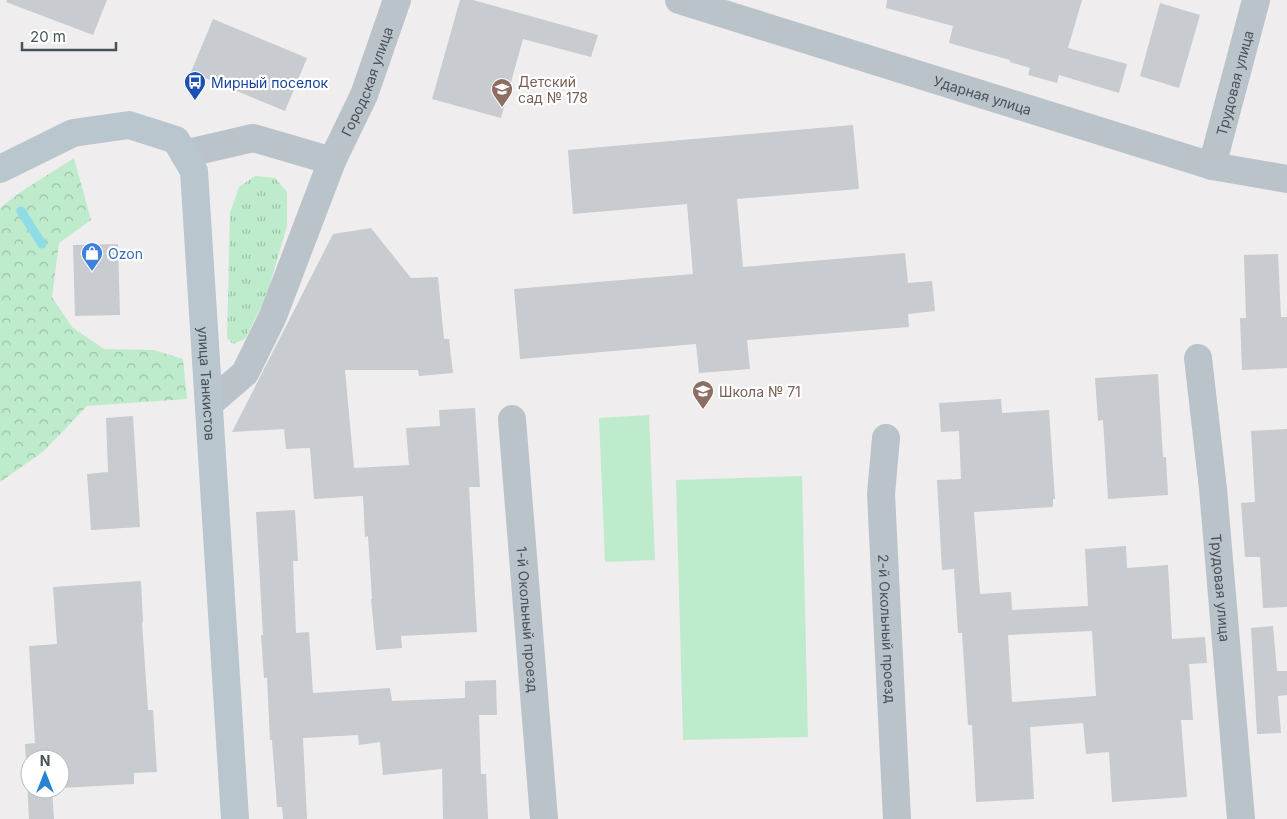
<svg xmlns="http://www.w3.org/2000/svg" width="1287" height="819" font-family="Inter,sans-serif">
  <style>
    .grass { fill: url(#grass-tufts) }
    .forest { fill: url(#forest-crowns) }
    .pitch { fill: #beebcb }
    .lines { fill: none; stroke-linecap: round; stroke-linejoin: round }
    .stream { stroke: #8edce5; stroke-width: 9 }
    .building { fill: #c8cbcf; fill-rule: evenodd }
    .street { stroke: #bac3c9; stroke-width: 28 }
    .secondary { stroke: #bac6ce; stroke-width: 28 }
    .labels { text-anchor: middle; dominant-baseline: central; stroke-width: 4.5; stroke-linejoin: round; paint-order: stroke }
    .street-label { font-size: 14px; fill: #475359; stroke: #fff }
    .education-label { font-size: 14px; fill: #785e54; stroke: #fff; text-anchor: start }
    .transit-label { font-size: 14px; fill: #164399; stroke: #fff; text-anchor: start }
    .shop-label { font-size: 14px; fill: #366cbe; stroke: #fff; text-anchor: start }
  </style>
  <defs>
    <pattern id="grass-tufts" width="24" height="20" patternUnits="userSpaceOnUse" patternTransform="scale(1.25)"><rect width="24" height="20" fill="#beebcb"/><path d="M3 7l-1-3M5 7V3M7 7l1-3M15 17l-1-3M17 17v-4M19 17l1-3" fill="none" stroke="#9cc1a8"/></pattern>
    <pattern id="forest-crowns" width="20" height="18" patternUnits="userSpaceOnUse" patternTransform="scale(1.25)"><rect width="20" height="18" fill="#beebcb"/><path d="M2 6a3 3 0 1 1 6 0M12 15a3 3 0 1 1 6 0" fill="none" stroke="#9cc1a8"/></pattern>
  </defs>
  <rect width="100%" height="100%" fill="#f0edee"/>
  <path class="grass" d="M255 176 275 178 287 192V226L266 298 245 339 233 344 227 338 230 213 239 187Z"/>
  <path class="forest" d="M74 158 91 220 59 243 52 297 72 327 104 349 154 350 183 359 187 399 87 406 44 451 0 482V208L22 191Z"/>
  <path class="pitch" d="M649 415 655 560 605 562 599 418Z
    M802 476 808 737 683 740 676 480Z"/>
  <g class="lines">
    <path class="stream" d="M21 211 42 244"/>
  </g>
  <path class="building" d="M7 0H107L93 35 6 2Z
    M460 0H473L598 35 591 57 523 39 501 118 432 99Z
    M887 0H1082L1068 48 1127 64 1119 93 1059 75 1057 83 1028 75 1030 68 1010 62V60L949 43 953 26 886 8Z
    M1160 3 1200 15 1179 88 1140 76Z
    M213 19 307 58 285 111 191 72Z
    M853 125 859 189 737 199 743 267 905 253 908 283 932 281 935 311 908 314 909 327 747 340 750 369 699 373 696 344 520 359 514 289 693 274 687 204 573 214 568 150Z
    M371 228 411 278 438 277 444 339H449L453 373 419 376 418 370H345L354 468 409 465 406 428 440 426 439 410 475 408 480 487H469L477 632 401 636 402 648 376 650 371 599H372L368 536 365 537 363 496 314 499 310 448 286 449 284 429 232 432 333 234Z
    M118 244 120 315 75 316 73 245Z
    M1278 254 1281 317H1287V368L1242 370 1240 318H1246L1244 255Z
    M1158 374 1163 457H1166L1168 495 1108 499 1103 420 1098 421 1095 378Z
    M1001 399 1002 413 1049 410 1055 499H1053V507L974 512 980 594 1011 592 1012 610 1088 606 1085 549 1126 546 1127 568 1168 565 1172 639 1205 637 1207 663 1189 664 1193 720H1181L1187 797 1112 802 1109 752 1086 754 1083 723 1030 727 1034 799 976 802 972 725H968L962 633H958L954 569 942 570 937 480 961 479 959 431 941 432 939 403ZM1092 631 1096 696 1012 702 1008 635Z
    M133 416 140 527 91 530 87 474 108 472 106 418Z
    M1287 429V607L1263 608 1260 557H1245L1241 503 1255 502 1251 431Z
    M295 510 298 561H293L296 633 309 632 313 693 390 688 392 701 465 698V681L496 680 497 715H479L481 774H486L488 819H443L442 769 383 775 380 742 359 745 358 735 303 738 307 819H283L282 807H277L272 740H270L267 678H264L261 635H263L256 512Z
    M141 581 143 622H142L148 710H153L157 772 134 773V784L60 788V759H30V789H52L54 819H29L25 744 35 743 29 646 57 644 53 587Z
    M1273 626 1277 671H1287V695L1278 696 1281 733 1257 734 1251 628Z"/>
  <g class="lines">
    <g class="street">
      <path id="s1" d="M679 0 1212 166 1287 179"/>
      <path d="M184 154 253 138 332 161"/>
      <path id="s2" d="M1212 166 1256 0"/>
      <path id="s3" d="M1198 358 1213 489 1241 819"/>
      <path id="s4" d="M209 404 245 373 273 316 332 161 364 95 397 0"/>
      <path id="s5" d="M512 419 544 819"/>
      <path id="s6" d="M886 438 881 494 897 819"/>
    </g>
    <path class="secondary" id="s7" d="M0 169 73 133 129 125 176 140 194 171 235 819"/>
  </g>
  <defs>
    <g id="bus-pin" transform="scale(1.125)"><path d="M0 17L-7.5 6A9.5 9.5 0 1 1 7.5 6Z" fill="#1a4fb4" stroke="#fff"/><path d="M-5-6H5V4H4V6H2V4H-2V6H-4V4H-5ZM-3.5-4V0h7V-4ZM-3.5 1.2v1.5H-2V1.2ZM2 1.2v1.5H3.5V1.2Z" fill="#fff"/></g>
    <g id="school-pin" transform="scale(1.125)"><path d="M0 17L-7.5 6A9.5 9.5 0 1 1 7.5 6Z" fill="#8d6e63" stroke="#fff"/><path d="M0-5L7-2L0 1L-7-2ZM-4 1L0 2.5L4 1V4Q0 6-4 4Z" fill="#fff"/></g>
    <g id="shop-pin" transform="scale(1.125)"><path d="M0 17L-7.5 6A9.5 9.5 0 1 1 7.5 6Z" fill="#3f7fe0" stroke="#fff"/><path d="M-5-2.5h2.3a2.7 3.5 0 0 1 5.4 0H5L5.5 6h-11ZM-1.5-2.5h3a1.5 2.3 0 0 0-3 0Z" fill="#fff"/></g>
  </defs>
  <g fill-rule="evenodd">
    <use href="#bus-pin" x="195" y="82"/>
    <use href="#school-pin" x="502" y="89"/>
    <use href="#shop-pin" x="92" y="253"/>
    <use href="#school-pin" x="703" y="391"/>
  </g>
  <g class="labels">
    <g class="street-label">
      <text stroke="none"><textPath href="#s4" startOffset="364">Городская улица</textPath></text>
      <text stroke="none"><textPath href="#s2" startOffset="86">Трудовая улица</textPath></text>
      <text stroke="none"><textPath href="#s1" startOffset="318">Ударная улица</textPath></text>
      <text stroke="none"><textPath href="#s7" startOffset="436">улица Танкистов</textPath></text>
      <text stroke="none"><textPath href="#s3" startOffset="231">Трудовая улица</textPath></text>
      <text stroke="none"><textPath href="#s5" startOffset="201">1-й Окольный проезд</textPath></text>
      <text stroke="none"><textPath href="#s6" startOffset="191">2-й Окольный проезд</textPath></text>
    </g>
    <g class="education-label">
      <text x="518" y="81">Детский<tspan x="518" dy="16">сад № 178</tspan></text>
      <text x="719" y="391">Школа № 71</text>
    </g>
    <g class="transit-label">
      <text x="211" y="82">Мирный поселок</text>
    </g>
    <g class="shop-label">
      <text x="108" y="253">Ozon</text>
    </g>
  </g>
  <g transform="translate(45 774)"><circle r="24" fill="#ffffff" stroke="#b5babd"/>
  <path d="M0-4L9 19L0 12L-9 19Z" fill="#2683d2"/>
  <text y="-8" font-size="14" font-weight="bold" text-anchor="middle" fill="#475359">N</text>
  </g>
  <path d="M22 42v8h94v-8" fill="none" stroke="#475359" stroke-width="2.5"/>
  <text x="30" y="42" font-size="15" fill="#475359" stroke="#ffffff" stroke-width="4" paint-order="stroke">20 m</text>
</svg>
